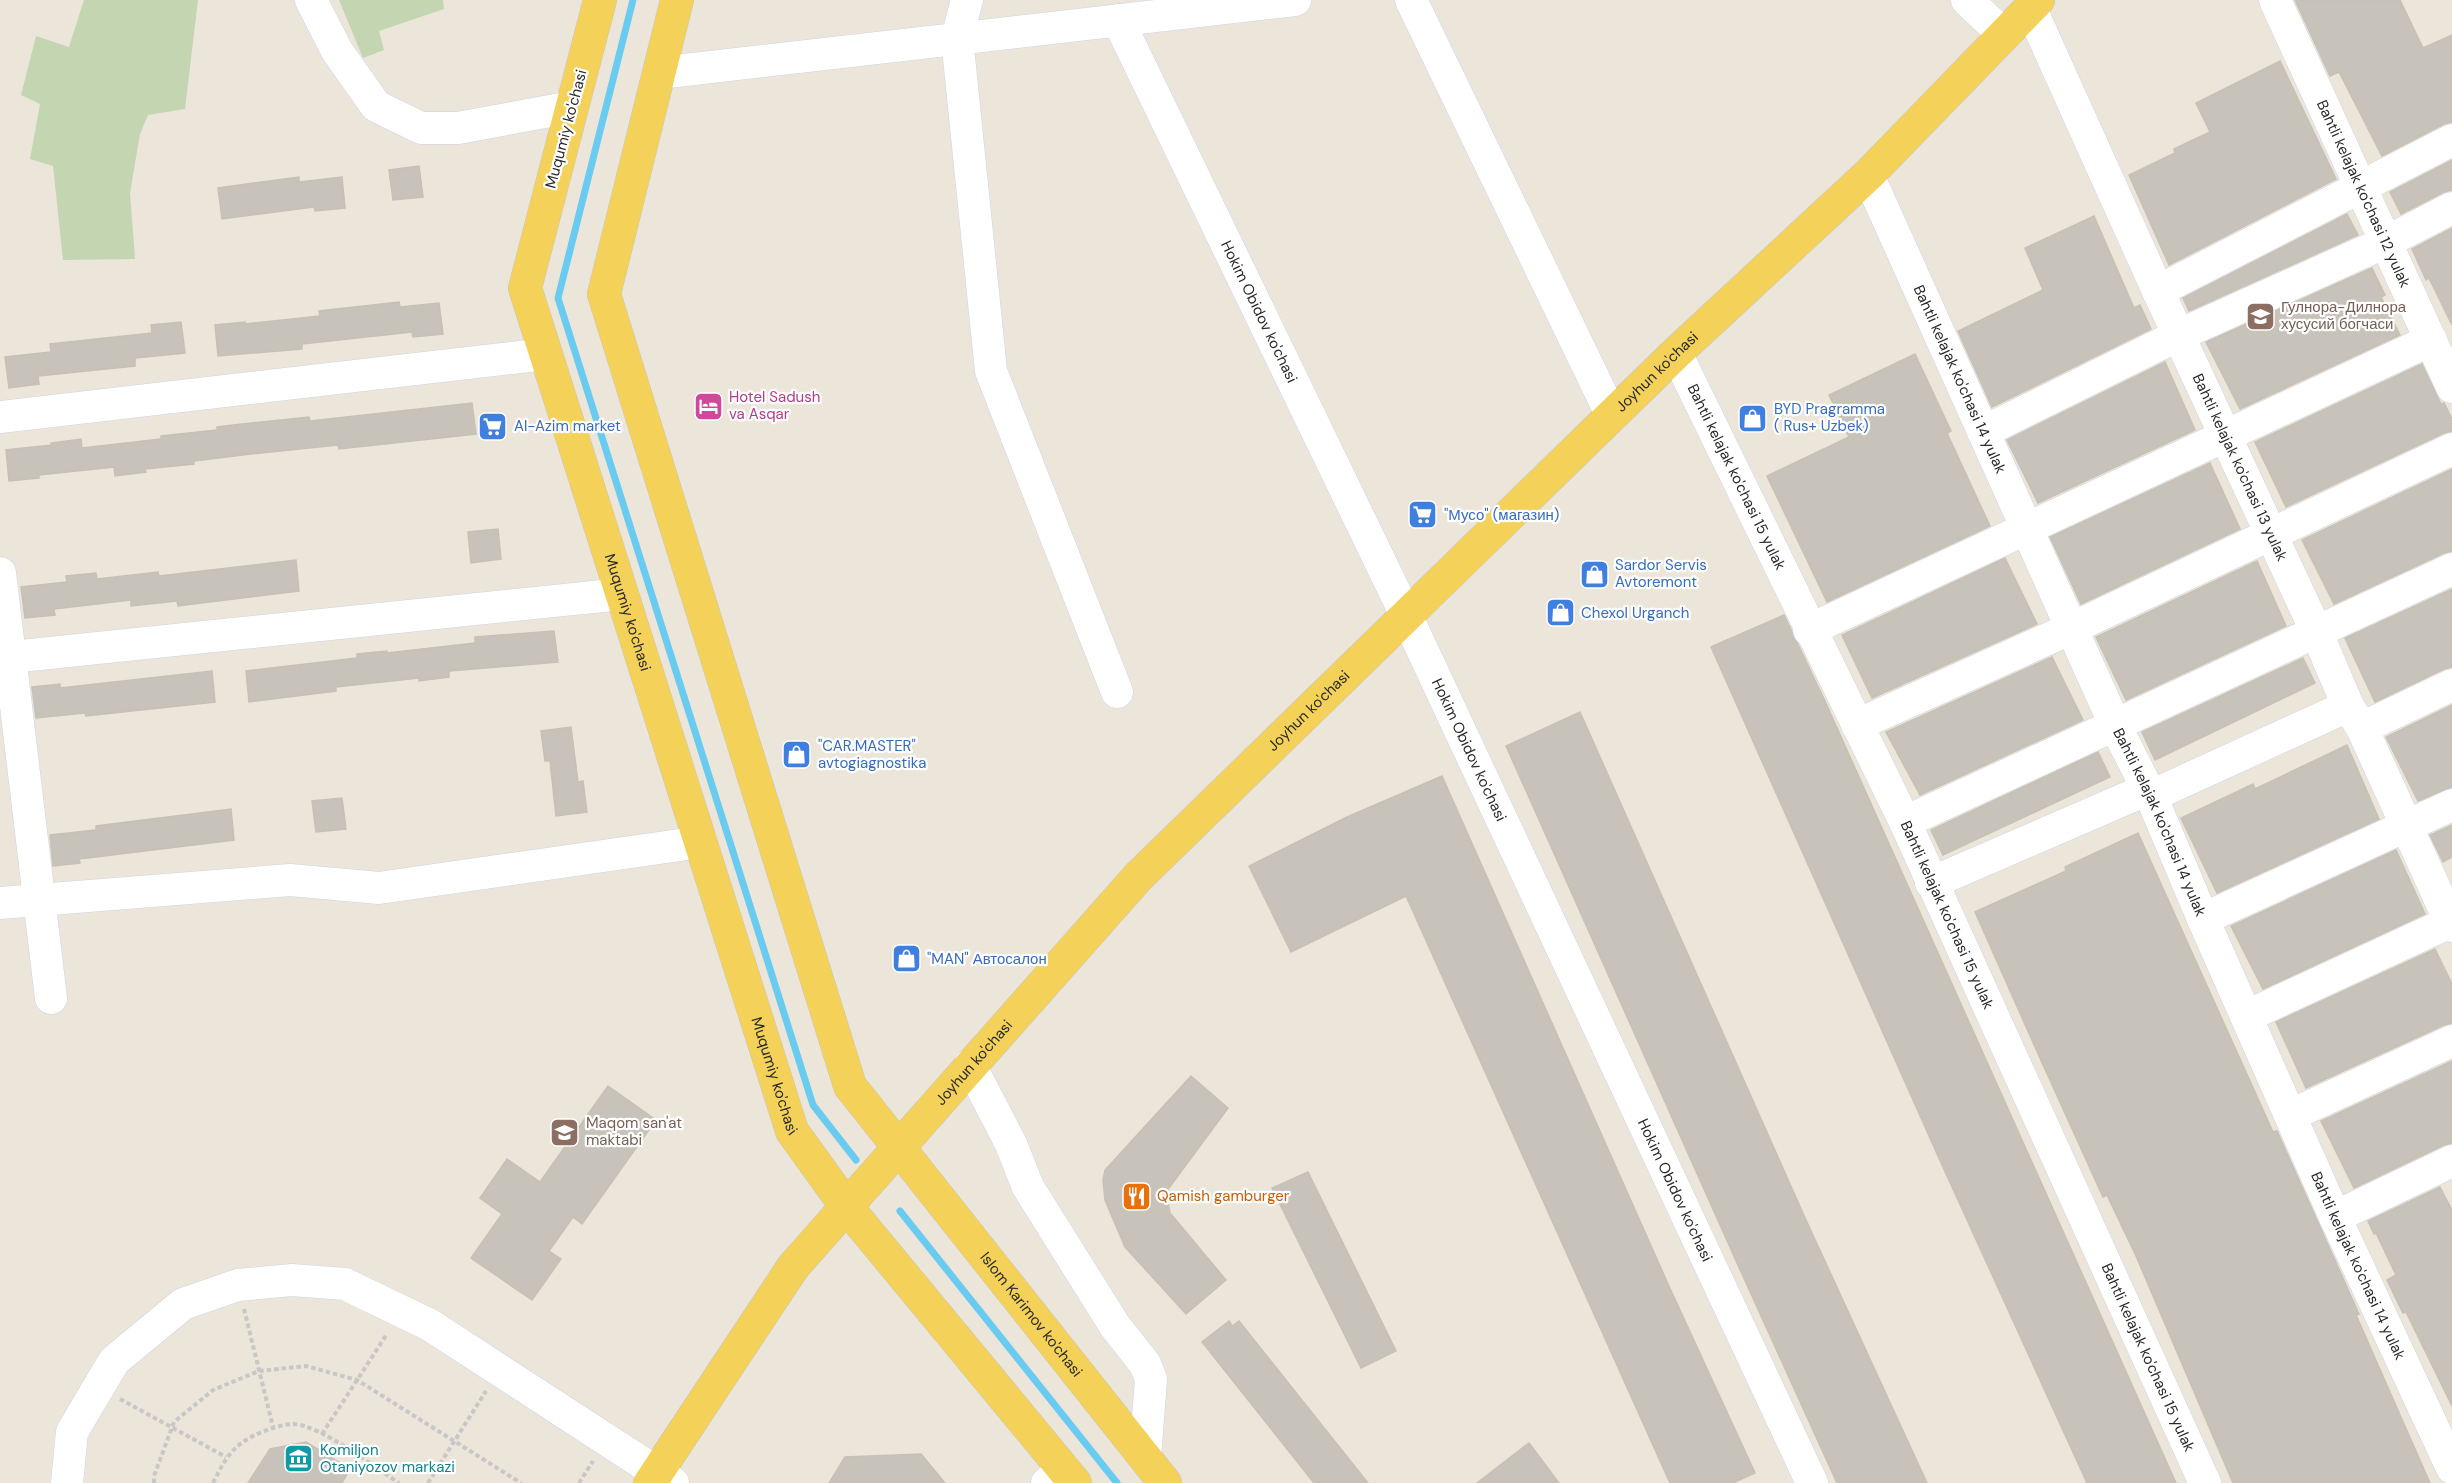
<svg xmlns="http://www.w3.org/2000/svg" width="2452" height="1483" font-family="'DM Sans',sans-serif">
<rect width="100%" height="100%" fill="#ece5da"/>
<g fill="#c3d6b1">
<polygon points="84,0 198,0 185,109 148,115 140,134 130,193 135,259 63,260 53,166 30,159 40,104 21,95 36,36 69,47"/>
<polygon points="339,0 443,0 444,9 379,31 384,50 363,58"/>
</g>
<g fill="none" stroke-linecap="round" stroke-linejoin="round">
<g stroke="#6acbf1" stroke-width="7">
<polyline points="633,0 558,298 813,1105 856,1160"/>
<polyline points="900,1211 1117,1483"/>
</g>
</g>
<g fill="#c7c2ba" stroke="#c7c1b4" stroke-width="1.5">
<polygon points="2295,0 2400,0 2423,48 2452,35 2452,122 2444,124 2382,156 2339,72 2330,76"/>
<polygon points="2280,61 2336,179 2169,265 2129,175 2175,153 2174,149 2210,132 2196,103"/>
<polygon points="2452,160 2452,190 2444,192 2401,214 2390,192"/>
<polygon points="419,166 423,197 393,200 389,170"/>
<polygon points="299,177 299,182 342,177 345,208 315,211 314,207 222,219 218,188"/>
<polygon points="2347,214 2358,235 2189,311 2183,298"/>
<polygon points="2094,216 2134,308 2140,305 2151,329 1992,407 1958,331 2043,290 2025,248"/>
<polygon points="2452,228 2452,325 2429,278 2426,280 2412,249"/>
<polygon points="2372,268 2385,295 2381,297 2400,335 2240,409 2206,342"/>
<polygon points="399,302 400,307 439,303 443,334 413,337 412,332 302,344 302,349 218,356 215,325 245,322 245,324 320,316 319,311"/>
<polygon points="181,322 185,353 135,358 135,366 38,376 39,384 9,388 5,357 51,352 50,344 152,333 151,325"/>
<polygon points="1915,354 1951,431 1947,433 1990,526 1827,602 1767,476 1849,437 1829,395"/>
<polygon points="2165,362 2195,430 2038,503 2007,440"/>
<polygon points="2422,364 2441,404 2444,403 2452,419 2452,431 2444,433 2286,507 2255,442"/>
<polygon points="472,403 476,434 339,449 338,445 251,454 194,461 194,464 145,469 146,472 115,476 114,467 39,475 39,478 9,481 6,450 52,445 51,443 81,439 82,448 161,439 161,436 217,430 217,427 242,424 309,417 310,421"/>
<polygon points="2210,463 2240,529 2081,604 2050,537"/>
<polygon points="2452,469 2452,551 2444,553 2334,604 2302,540"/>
<polygon points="498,529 501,559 471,563 468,532"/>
<polygon points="2005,558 2037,624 1872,698 1842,635"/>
<polygon points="296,560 299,591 178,606 177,601 131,606 131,600 54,609 55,615 25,618 21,587 67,582 66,576 96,573 97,579 158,572 159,576"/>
<polygon points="2257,561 2286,626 2126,700 2096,637"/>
<polygon points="2452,589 2452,667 2444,669 2375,702 2345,638"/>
<polygon points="1784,615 1824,699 2176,1483 2087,1483 1942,1165 1711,647"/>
<polygon points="554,631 558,662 449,671 449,677 419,681 419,678 336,687 336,691 249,702 246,671 357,658 357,654 387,651 387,653 475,643 475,637"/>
<polygon points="2052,657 2083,720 1920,795 1886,732"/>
<polygon points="2303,658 2315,683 2155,760 2142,732"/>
<polygon points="212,671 215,702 86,716 85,713 36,718 32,687 60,684 60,688"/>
<polygon points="2452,705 2452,787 2418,801 2386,737"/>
<polygon points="1580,712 1806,1220 1927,1483 1837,1483 1737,1263 1506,746"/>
<polygon points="571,727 578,782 583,781 587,812 556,816 550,761 545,761 541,731"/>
<polygon points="2347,745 2379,819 2217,893 2181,818 2253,784 2255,789"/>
<polygon points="2098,752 2110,777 1943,855 1931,830"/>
<polygon points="1442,776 1668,1284 1755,1473 1733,1483 1670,1483 1406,896 1291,952 1249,866 1347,817"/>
<polygon points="342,798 346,829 316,832 312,801"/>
<polygon points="231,809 234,840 79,859 80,863 53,866 50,835 96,830 96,826"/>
<polygon points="2452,825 2452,857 2443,862 2430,835"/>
<polygon points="2138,833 2273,1132 2277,1131 2359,1314 2356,1315 2430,1483 2233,1483 2136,1256 2107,1195 2103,1197 2039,1056 1975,912 2066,871 2065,867"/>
<polygon points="2396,850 2425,914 2263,989 2231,926"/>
<polygon points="2435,949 2452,984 2452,1023 2444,1025 2306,1088 2276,1022"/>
<polygon points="2452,1061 2452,1143 2444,1145 2354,1188 2321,1121"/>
<polygon points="1191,1076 1228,1108 1166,1192 1170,1213 1226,1280 1186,1314 1125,1247 1105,1200 1103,1180 1105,1170"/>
<polygon points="608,1086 656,1120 582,1224 573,1217 549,1251 561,1259 532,1300 471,1258 502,1214 480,1198 507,1159 540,1182"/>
<polygon points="1308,1172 1396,1351 1361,1368 1272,1188"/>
<polygon points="2440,1187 2452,1210 2452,1406 2406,1312 2403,1313 2387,1280 2396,1275 2376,1233 2374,1234 2368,1221"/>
<polygon points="1229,1321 1232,1326 1239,1321 1368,1483 1314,1483 1202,1342"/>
<polygon points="306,1442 350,1469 342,1483 248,1483 270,1449"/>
<polygon points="1529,1443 1559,1483 1477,1483"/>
<polygon points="921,1454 945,1483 829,1483 845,1457"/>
</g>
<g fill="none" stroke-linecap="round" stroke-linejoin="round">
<defs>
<g id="minor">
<polyline points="311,0 337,51 376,106 421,128 458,128 572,107"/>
<polyline points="967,0 957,38 991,371 1117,692"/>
<polyline points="1411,0 1612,416"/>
<polyline points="1967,0 2003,34"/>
<path id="s1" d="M2275 0 2452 387"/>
<path id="s2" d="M2030 7 2158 291 2317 633 2348 706 2362 728 2452 926"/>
<path id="s3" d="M1118 20 1406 615 1812 1483"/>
<polyline points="659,73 1295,0"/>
<path id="s4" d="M1868 175 2115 725 2151 796 2203 919 2335 1217 2452 1468"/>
<polyline points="2158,291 2452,140"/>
<path id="s5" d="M1676 353 1905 822 2205 1483"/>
<polyline points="0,417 546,354"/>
<polyline points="1983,432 2179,335 2386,242 2452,208"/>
<polyline points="0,573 51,998"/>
<polyline points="1809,630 2431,340"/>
<polyline points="0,658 622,594"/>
<polyline points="1857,725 2072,628 2452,449"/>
<polyline points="2362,728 2452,685"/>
<polyline points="2151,796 2348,706"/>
<polyline points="1905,822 2452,569"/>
<polyline points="1931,883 2148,789"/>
<polyline points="0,903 290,880 379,888 701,842"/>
<polyline points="2203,919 2452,805"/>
<polyline points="2247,1016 2452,921"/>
<polyline points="970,1065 1011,1144 1028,1187 1115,1326 1145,1364 1151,1379 1145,1458"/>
<polyline points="2291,1115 2452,1041"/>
<polyline points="2335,1217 2452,1161"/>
<polyline points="67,1483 72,1432 114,1361 183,1304 238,1285 292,1280 345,1284 430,1325 673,1483"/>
<polyline points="1047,1483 1064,1469"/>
</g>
<g id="major">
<path id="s6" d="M600 0 525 288 792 1131 846 1206 1075 1483"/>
<path id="s7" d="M677 0 604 294 850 1086 1165 1483"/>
<path id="s8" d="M650 1483 793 1267 1138 877 1676 353 1868 175 2038 0"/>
</g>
</defs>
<use href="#minor" stroke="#d0d3e3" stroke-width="33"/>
<use href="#major" stroke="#c7c7c7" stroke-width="34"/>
<g stroke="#c7c7c7" stroke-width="4" stroke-dasharray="4.5 3" stroke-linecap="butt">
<polyline points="244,1309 273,1427"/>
<polyline points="120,1399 226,1457"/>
<polyline points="322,1434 387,1334"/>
<polyline points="154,1483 154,1476 174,1422 213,1390 259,1371 306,1366 357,1380 521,1483"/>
<path d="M213 1483C226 1457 234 1443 262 1432 272 1428 284 1424 294 1424 322 1426 374 1467 399 1483"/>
<polyline points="428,1483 486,1391"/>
<polyline points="579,1483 593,1461"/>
</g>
<use href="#minor" stroke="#fff" stroke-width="32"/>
<use href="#major" stroke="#f4d158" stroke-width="33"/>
</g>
<defs>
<symbol id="school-square" viewBox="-11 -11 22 22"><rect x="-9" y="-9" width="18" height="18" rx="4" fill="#8d6e63" stroke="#fff"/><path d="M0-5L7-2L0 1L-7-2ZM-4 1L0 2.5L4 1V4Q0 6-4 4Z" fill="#fff"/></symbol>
<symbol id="hotel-square" viewBox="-11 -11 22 22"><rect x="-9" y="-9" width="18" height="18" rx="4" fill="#d1479c" stroke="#fff"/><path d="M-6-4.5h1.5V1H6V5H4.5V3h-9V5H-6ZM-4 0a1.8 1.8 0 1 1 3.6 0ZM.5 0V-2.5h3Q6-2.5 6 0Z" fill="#fff"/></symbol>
<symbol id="shop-square" viewBox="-11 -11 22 22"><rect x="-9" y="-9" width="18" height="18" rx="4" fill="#3f7fe0" stroke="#fff"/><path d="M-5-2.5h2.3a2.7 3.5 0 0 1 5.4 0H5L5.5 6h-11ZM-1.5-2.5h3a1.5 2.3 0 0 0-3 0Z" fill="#fff"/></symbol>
<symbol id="supermarket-square" viewBox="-11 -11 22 22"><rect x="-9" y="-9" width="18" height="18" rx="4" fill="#3f7fe0" stroke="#fff"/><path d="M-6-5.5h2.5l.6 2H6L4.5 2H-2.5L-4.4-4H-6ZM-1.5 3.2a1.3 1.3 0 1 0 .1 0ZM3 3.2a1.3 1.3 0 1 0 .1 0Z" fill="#fff"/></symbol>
<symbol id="university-square" viewBox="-11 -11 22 22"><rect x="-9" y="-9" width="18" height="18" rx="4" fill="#8d6e63" stroke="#fff"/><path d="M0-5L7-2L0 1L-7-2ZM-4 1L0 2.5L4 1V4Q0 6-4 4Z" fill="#fff"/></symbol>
<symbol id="restaurant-square" viewBox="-11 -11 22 22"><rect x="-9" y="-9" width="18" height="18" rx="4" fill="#e8710a" stroke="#fff"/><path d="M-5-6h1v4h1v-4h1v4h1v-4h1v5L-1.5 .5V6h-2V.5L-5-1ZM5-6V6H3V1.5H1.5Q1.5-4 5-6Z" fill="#fff"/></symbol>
<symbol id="museum-square" viewBox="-11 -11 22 22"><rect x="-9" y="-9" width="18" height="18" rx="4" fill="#0f9aa8" stroke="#fff"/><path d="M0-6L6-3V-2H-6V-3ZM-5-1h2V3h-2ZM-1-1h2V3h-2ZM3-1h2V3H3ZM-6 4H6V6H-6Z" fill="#fff"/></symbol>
</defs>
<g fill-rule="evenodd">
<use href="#school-square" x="2244" y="300" width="33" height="33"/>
<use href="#hotel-square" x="692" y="390" width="33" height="33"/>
<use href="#shop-square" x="1736" y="402" width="33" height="33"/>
<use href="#supermarket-square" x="476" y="410" width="33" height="33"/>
<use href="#supermarket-square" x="1406" y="498" width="33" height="33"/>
<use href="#shop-square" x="1578" y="558" width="33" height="33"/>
<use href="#shop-square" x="1544" y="596" width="33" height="33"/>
<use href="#shop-square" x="780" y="738" width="33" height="33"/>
<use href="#shop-square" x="890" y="942" width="33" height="33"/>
<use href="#university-square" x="548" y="1116" width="33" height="33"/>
<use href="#restaurant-square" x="1120" y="1180" width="33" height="33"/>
<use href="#museum-square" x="282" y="1442" width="33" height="33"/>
</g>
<g text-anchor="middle" stroke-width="4.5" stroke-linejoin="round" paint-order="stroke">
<g font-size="15" fill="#292929" stroke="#fff">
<text transform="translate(566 129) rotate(-75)" y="5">Muqumiy ko'chasi</text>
<text dy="5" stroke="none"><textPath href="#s1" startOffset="213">Bahtli kelajak ko'chasi 12 yulak</textPath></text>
<text dy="5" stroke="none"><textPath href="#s3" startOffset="324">Hokim Obidov ko'chasi</textPath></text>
<text dy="5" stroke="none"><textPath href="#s8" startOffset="1504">Joyhun ko'chasi</textPath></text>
<text dy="5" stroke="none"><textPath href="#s4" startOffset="224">Bahtli kelajak ko'chasi 14 yulak</textPath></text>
<text dy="5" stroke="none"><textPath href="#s2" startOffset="506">Bahtli kelajak ko'chasi 13 yulak</textPath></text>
<text dy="5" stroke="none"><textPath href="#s5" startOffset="138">Bahtli kelajak ko'chasi 15 yulak</textPath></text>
<text dy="5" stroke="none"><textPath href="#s6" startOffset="638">Muqumiy ko'chasi</textPath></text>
<text dy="5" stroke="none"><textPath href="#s8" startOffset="1018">Joyhun ko'chasi</textPath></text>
<text dy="5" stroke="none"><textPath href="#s3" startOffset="810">Hokim Obidov ko'chasi</textPath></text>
<text dy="5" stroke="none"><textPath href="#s4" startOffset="710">Bahtli kelajak ko'chasi 14 yulak</textPath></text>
<text dy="5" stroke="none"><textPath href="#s5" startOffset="624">Bahtli kelajak ko'chasi 15 yulak</textPath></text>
<text dy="5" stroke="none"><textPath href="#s8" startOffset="532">Joyhun ko'chasi</textPath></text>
<text dy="5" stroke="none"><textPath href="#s6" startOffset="1124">Muqumiy ko'chasi</textPath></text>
<text dy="5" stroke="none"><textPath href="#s3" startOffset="1296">Hokim Obidov ko'chasi</textPath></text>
<text dy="5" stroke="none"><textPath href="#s4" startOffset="1196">Bahtli kelajak ko'chasi 14 yulak</textPath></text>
<text dy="5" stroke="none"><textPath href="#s7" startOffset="1424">Islom Karimov ko'chasi</textPath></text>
<text dy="5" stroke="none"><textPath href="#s5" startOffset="1110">Bahtli kelajak ko'chasi 15 yulak</textPath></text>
</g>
<g font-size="15" fill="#785e54" stroke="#fff" text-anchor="start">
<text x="2281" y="312">Гулнора-Дилнора<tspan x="2281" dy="17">хусусий богчаси</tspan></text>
<text x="586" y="1128">Maqom san'at<tspan x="586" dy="17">maktabi</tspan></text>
</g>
<g font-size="15" fill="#b23c85" stroke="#fff" text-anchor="start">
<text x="729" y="402">Hotel Sadush<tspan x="729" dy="17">va Asqar</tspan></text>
</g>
<g font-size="15" fill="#366cbe" stroke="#fff" text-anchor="start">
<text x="1774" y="414">BYD Pragramma<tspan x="1774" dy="17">( Rus+ Uzbek)</tspan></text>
<text x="514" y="431">Al-Azim market</text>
<text x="1444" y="520">"Мусо" (магазин)</text>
<text x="1615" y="570">Sardor Servis<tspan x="1615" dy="17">Avtoremont</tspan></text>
<text x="1581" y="618">Chexol Urganch</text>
<text x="818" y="751">"CAR.MASTER"<tspan x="818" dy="17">avtogiagnostika</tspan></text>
<text x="927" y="964">"MAN" Автосалон</text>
</g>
<g font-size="15" fill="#c56008" stroke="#fff" text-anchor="start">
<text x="1157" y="1201">Qamish gamburger</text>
</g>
<g font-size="15" fill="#0d838f" stroke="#fff" text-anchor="start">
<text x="320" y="1455">Komiljon<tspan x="320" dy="17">Otaniyozov markazi</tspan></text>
</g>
</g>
</svg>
